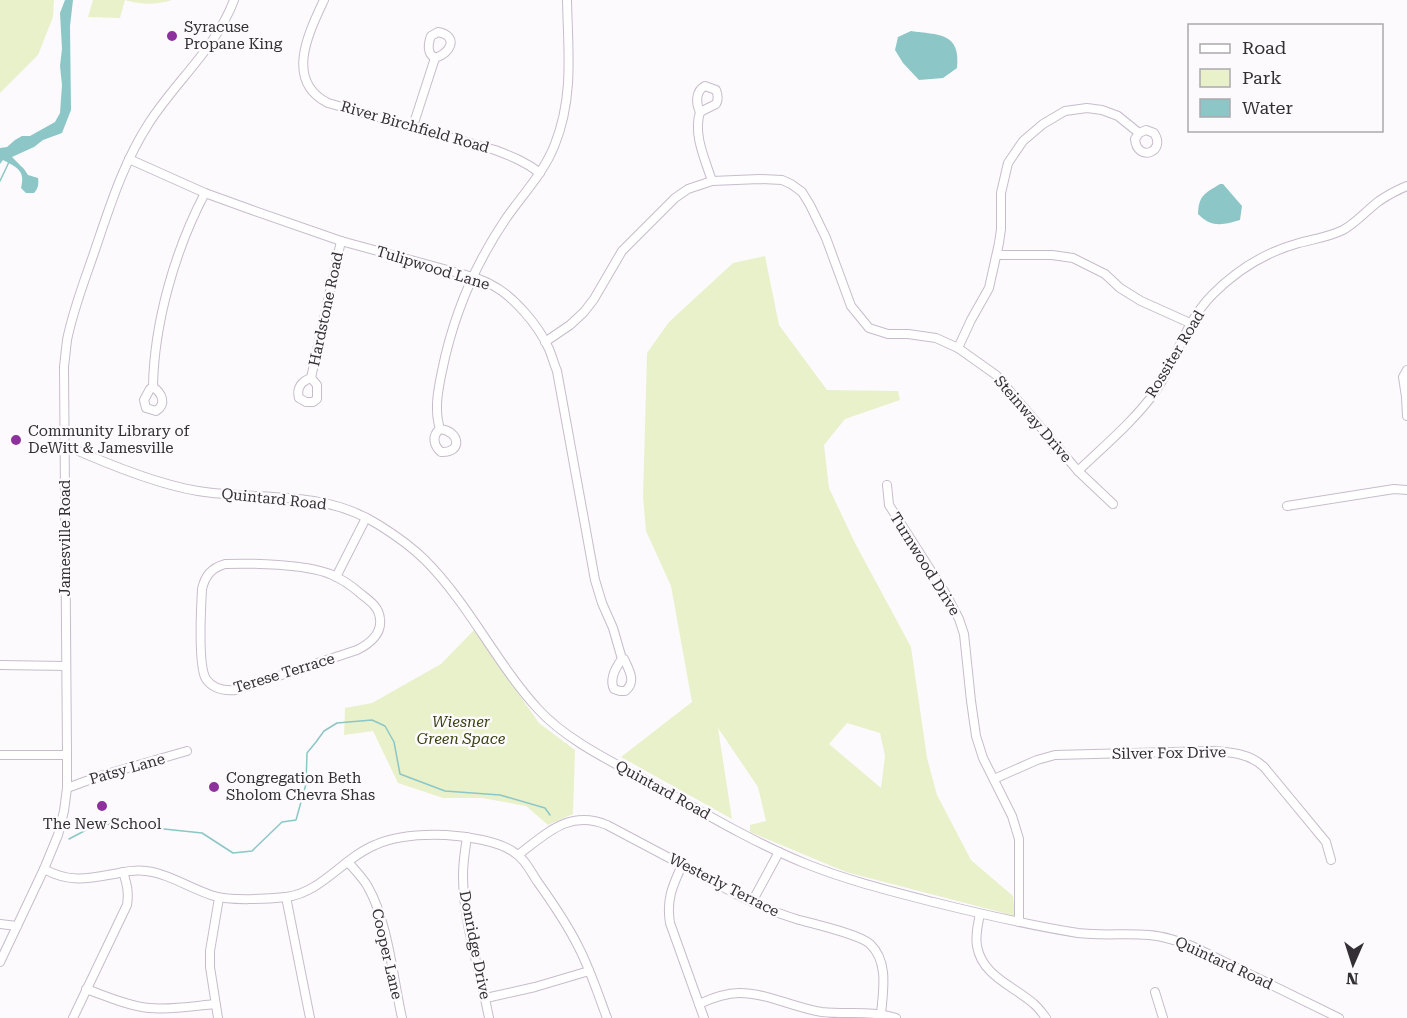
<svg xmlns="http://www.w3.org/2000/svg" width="1407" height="1018" font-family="'Roboto Serif',serif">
<rect width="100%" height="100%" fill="#fcfafd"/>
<g fill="#e9f1cb" fill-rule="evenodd">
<polygon points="0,0 54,0 53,17 38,55 0,93"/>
<path d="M93 0H172C156 5 141 5 125 0L120 18 88 17Z"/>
<path d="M765 256 779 325 827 390 898 391 900 400 845 419 824 445 829 488 855 543 911 647 927 758 937 795 971 860 1013 896 1015 916 846 872 750 832V825L766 821 758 787 718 728 732 819 621 757 692 702 671 586 646 531 643 497 647 353 669 322 733 263ZM847 723 880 733 885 756 881 788 829 744Z"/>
<polygon points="474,630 539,723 575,750 573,814 548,825 526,806 482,798 443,798 398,783 373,731 344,735 345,708 372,703 441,664"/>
</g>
<g fill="#8cc6c6">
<path d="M65 0H73L70 26 71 110 62 133 43 140 34 147 12 157 24 169 28 175 38 178C39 184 38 189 34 193H26L21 188C26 170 16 167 3 160L0 164V148L7 147 15 140 22 136H30L55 122 60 113 62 85 60 66 62 49 60 13Z"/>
<path d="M911 31C938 35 961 32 957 68L943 78 919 80 903 63 895 50 898 37Z"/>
<path d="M1220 184H1223L1242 206 1240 220C1224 225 1211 228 1198 214 1199 195 1204 194 1220 184Z"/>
</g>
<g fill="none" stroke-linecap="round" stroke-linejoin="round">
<g stroke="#8cc6c6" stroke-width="1.5">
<polyline points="0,181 9,162"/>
<polyline points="69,839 88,829 122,821 145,827 202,833 233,853 252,851 282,822 296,820 306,784 307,753 316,742 324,731 337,723 372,720 385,726 394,742 400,774 445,791 500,795 545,808 550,815"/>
</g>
<defs>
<g id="minor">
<path d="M324 0C309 32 284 81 328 103L495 150C511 156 526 162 540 173"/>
<path d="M438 32C459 36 451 53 435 58 427 54 428 44 431 36Z"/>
<path d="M705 86 716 90C718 95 719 99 716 104L700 112C696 104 695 91 705 86Z"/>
<path d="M700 112C693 135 705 159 712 181"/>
<polyline points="413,126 435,58"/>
<path d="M129 159 205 193 252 210 341 241 473 277C479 279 485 281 490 284 513 295 539 326 549 349 552 356 554 364 557 371L595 580 602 603 613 628 622 659"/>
<polyline points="997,255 1052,255 1073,258 1105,274 1120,288 1141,301 1190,323"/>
<polyline points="545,342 570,325 584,312 594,299 622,251 675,198 688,189 712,181 760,179 782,180 791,184 802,192 810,205 826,238 851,306 869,328 888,334 908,334 936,338 958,348 996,375 1078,471 1113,504"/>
<path d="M958 348 971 320 989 288 999 243 1001 229V193L1008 163 1023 141 1043 124 1065 111 1087 108 1102 110 1118 116 1139 133 1146 130 1154 133C1167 152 1137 163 1135 139L1139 133"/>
<polyline points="1407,370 1403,377 1406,397 1407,416"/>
<polyline points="311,378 341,241"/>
<path d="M311 378 317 385V399L313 402H306L299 398C296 388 302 381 311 378Z"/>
<path d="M153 387C154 323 175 250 205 193"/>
<path d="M153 387C162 393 167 404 156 411L146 408 144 400 150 389Z"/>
<path d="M440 429C434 410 438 390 442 371 453 317 474 266 505 220 522 195 544 173 555 144 574 96 568 50 567 0"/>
<path d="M440 429C460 431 463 453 441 452 434 446 431 436 440 429Z"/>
<path d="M65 445C105 463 155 484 198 491 261 501 323 489 379 525 395 535 412 547 425 560 469 604 496 663 538 709 568 742 617 764 656 786 704 813 753 842 804 863 846 880 890 891 933 902 981 914 1029 925 1078 933 1102 936 1125 933 1149 935 1164 936 1178 941 1192 946L1339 1018"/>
<path d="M1078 471C1104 446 1134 421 1155 392 1177 360 1184 323 1213 294 1237 270 1266 252 1299 243 1314 239 1329 237 1343 230 1356 223 1367 210 1379 201 1388 195 1397 190 1407 186"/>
<polyline points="887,485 889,505 947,596 959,619 964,634 971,701 976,736 983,758 1012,816 1019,839 1019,922"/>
<polyline points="1287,506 1394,489 1407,490"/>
<path d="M225 564C253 563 304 564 330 574 342 579 352 586 361 594 370 601 379 607 380 619 382 635 369 644 357 650L236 690C225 691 213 689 206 679 198 666 201 607 202 589 205 576 211 568 225 564Z"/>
<polyline points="336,577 366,518"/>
<path d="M622 659H624C629 670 637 682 625 691H620L614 689C609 679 616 667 622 659Z"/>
<polyline points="0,665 66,666"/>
<polyline points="0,755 67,755"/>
<path d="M994 779 1037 760 1055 755 1211 751C1230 752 1249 753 1264 767L1326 842 1331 860"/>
<polyline points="67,788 100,776 187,751"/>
<path d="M467 837C465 850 463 862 463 875 463 923 480 971 489 1018"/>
<path d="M518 855C546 834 569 809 607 825 635 840 664 855 692 870 726 889 759 908 796 919 813 924 859 934 870 944 889 962 883 991 881 1014"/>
<path d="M348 862C355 870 363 878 368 887 388 922 393 978 402 1018"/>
<path d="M682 865C673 885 666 899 670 923L704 1018"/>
<path d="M44 869C71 884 91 878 119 873 128 871 137 870 146 871 170 874 191 889 214 896 230 901 268 899 286 897 321 893 343 858 375 845 397 835 422 834 446 835 465 836 500 841 515 853 525 859 531 872 537 881 552 902 567 924 578 946 590 969 598 994 607 1018"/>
<polyline points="286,897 310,1018"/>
<polyline points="752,902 779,852"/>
<path d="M980 914C978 924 975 935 977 946 982 976 1014 986 1034 1004 1039 1008 1042 1013 1046 1018"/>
<polyline points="0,924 17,926"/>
<path d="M0 962 44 869 58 835 64 811 67 788V755L64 367C65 358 66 349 67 340 73 310 84 282 94 253 109 209 123 163 149 123 176 81 216 48 234 0"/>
<path d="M86 989C106 996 128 1006 149 1008 171 1010 194 1006 215 1004"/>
<polyline points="1155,992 1163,1018"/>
<polyline points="486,998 535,987 589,971"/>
<path d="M699 1004C712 998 725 993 739 993 768 993 794 1008 822 1012 847 1015 872 1010 896 1018"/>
<path d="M73 1018 127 905C129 893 127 884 123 872"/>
<polyline points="218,1018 210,967 210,951 219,898"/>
</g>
</defs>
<use href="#minor" stroke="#c8bccc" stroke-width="10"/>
<use href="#minor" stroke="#fff" stroke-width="8"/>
</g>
<g fill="#8d329d" stroke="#fcfafd" stroke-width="2">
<circle cx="172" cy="36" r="6"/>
<circle cx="16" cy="440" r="6"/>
<circle cx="214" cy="787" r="6"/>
<circle cx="102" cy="806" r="6"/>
</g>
<g text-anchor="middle" stroke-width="5" stroke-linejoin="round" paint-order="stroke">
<g font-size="15" fill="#342f35" stroke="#fcfafd" text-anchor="start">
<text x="184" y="32">Syracuse<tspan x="184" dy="17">Propane King</tspan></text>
<text x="28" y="436">Community Library of<tspan x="28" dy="17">DeWitt &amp; Jamesville</tspan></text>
<text x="226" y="783">Congregation Beth<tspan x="226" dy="17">Sholom Chevra Shas</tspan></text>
<text x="102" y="829" text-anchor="middle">The New School</text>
</g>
<g font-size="15" fill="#342f35" stroke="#fcfafd">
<text transform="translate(415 127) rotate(16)" y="5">River Birchfield Road</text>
<text transform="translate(433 268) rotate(17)" y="5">Tulipwood Lane</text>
<text transform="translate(326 309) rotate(-78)" y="5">Hardstone Road</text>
<text transform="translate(1175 354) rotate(-59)" y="5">Rossiter Road</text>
<text transform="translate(1033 419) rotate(49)" y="5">Steinway Drive</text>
<text transform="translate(274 499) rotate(6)" y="5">Quintard Road</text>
<text transform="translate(65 538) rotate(-90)" y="5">Jamesville Road</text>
<text transform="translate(925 564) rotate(58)" y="5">Turnwood Drive</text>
<text transform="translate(284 673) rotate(-17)" y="5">Terese Terrace</text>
<text transform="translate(1169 753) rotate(-1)" y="5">Silver Fox Drive</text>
<text transform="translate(127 769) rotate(-16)" y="5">Patsy Lane</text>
<text transform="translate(663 790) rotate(29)" y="5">Quintard Road</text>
<text transform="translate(724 885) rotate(27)" y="5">Westerly Terrace</text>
<text transform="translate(475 945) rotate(79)" y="5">Donridge Drive</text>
<text transform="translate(387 954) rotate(77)" y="5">Cooper Lane</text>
<text transform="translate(1224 963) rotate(25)" y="5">Quintard Road</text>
</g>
<g font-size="15" font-style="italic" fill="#39400d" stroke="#fcfafd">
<text x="461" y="727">Wiesner<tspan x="461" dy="17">Green Space</tspan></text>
</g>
</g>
<rect x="1188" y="24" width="195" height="108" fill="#fcfafd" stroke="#aca9ad" stroke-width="1.5"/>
<rect x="1200" y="44" width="30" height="9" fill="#ffffff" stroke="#aca9ad" stroke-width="1.5"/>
<text x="1242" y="54" font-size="18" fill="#342f35">Road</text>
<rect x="1200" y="69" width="30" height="18" fill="#e9f1cb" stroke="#aca9ad" stroke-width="1.5"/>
<text x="1242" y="84" font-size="18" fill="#342f35">Park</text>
<rect x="1200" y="99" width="30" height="18" fill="#8cc6c6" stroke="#aca9ad" stroke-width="1.5"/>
<text x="1242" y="114" font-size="18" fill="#342f35">Water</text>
<g transform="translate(1353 964) rotate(183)" stroke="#fcfafd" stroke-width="4.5" paint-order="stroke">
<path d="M0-4.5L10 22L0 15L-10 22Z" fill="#342f35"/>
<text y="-9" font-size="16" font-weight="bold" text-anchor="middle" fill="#342f35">N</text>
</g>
</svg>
